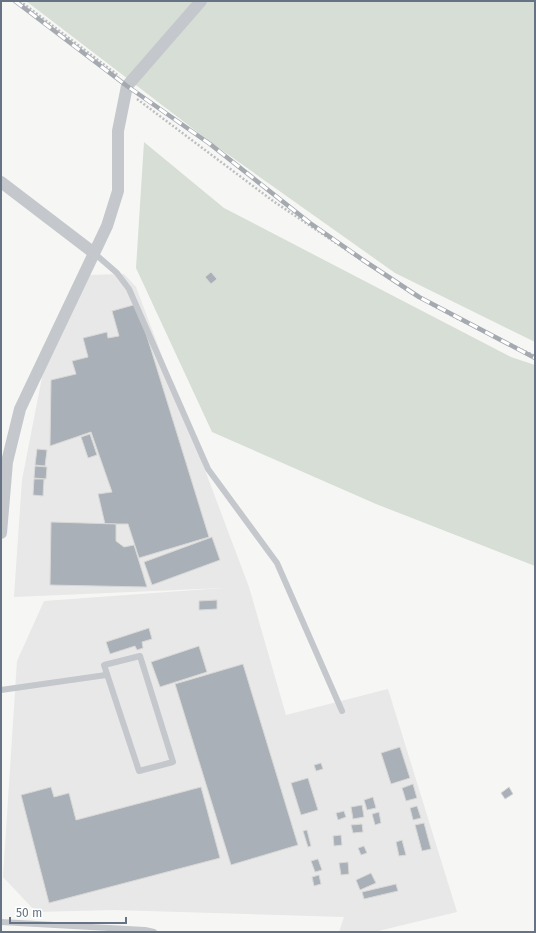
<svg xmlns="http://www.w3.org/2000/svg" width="536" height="933" font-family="'Fira Sans',sans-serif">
<rect width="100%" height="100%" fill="#f6f7f4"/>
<polygon fill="#e7e8e7" points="124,274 136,287 249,587 286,715 388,689 457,912 374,932 339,932 344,917 113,910 36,912 3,877 17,661 44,601 223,588 14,597 22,480 43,372 89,275"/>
<g fill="#d7ded5">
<polygon points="26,1 535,1 535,342 395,273 209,141"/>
<polygon points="144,142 224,208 511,357 535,365 535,566 376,504 212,432 136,268"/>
</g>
<g fill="#aab0b8" stroke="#d8d8d6">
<polygon points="211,272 217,279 211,284 205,277"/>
<polygon points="137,304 209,537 139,558 128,524 105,524 98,494 112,492 91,432 50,446 51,380 76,374 72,361 88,357 83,338 107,332 108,338 119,336 112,311"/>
<polygon points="90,434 97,455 88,458 81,437"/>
<polygon points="37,449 47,450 45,466 35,465"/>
<polygon points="35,466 47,467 46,479 34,478"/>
<polygon points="34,479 44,479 43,496 33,495"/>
<polygon points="51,522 116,524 116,541 124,547 134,545 147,587 50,585"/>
<polygon points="212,537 220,560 152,585 144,562"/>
<polygon points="217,600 217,609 199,610 199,601"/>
<polygon points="149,628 152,639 142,642 143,648 137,650 135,646 110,654 106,642"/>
<polygon points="199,646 207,672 160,687 151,662"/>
<polygon points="243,664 298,845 231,865 175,684"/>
<polygon points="400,747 410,778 391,784 381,753"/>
<polygon points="321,763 323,769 316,771 314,765"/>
<polygon points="308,778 318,810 301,815 291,783"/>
<polygon points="413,784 417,798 406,801 402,788"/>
<polygon points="51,787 54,797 69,793 76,820 201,787 220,858 49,903 21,795"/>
<polygon points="509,787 513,794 505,799 501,793"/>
<polygon points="373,797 376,808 367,810 364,800"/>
<polygon points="362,805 364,817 353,819 351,807"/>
<polygon points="417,806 421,818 413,820 410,808"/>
<polygon points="344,811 346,817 338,820 336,813"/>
<polygon points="379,812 381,823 375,825 372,814"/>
<polygon points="424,823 431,849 422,851 415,825"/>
<polygon points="362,824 363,832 353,833 351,825"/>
<polygon points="307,830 311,846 308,847 303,831"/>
<polygon points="341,835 342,845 334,846 333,836"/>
<polygon points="402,840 406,855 399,856 396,842"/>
<polygon points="364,846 367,853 361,855 358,848"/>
<polygon points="318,859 322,870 315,872 311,861"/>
<polygon points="348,862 349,874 341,875 339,863"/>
<polygon points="371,873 376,883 360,890 356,880"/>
<polygon points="319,875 321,884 314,886 312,877"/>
<polygon points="396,884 398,891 364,899 362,892"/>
</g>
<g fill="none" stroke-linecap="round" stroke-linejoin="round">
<g stroke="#bcbec1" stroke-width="2.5" stroke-dasharray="2 2" stroke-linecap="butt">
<polyline points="20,1 119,76"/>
<polyline points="137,99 273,201 411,293 458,319 535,356"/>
</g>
<g stroke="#c4c7cb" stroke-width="6">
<polyline points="94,253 117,273 129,289 208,469 277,563 342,711"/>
<polygon points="140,656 173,762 139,771 104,665"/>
<polyline points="1,690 106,675"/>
<polyline points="1,922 145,930 154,932"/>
</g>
<g stroke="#c4c7cb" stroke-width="12">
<polyline points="1,182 94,253"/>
<polyline points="1,533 7,462 20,409 107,226 118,191 118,131 127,86 201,1"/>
</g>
<defs>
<polyline id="rail" points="15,1 127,86 210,144 310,223 363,260 419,297 535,358"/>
</defs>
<use href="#rail" stroke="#a5a9b0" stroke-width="4.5"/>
<use href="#rail" stroke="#fff" stroke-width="3" stroke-dasharray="9" stroke-linecap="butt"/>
</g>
<rect width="536" height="933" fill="none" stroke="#667385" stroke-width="4"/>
<path d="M10 917v6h116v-6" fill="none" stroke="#667385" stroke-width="2"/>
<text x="16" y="917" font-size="12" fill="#667385" stroke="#ffffff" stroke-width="3" paint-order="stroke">50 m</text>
</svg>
